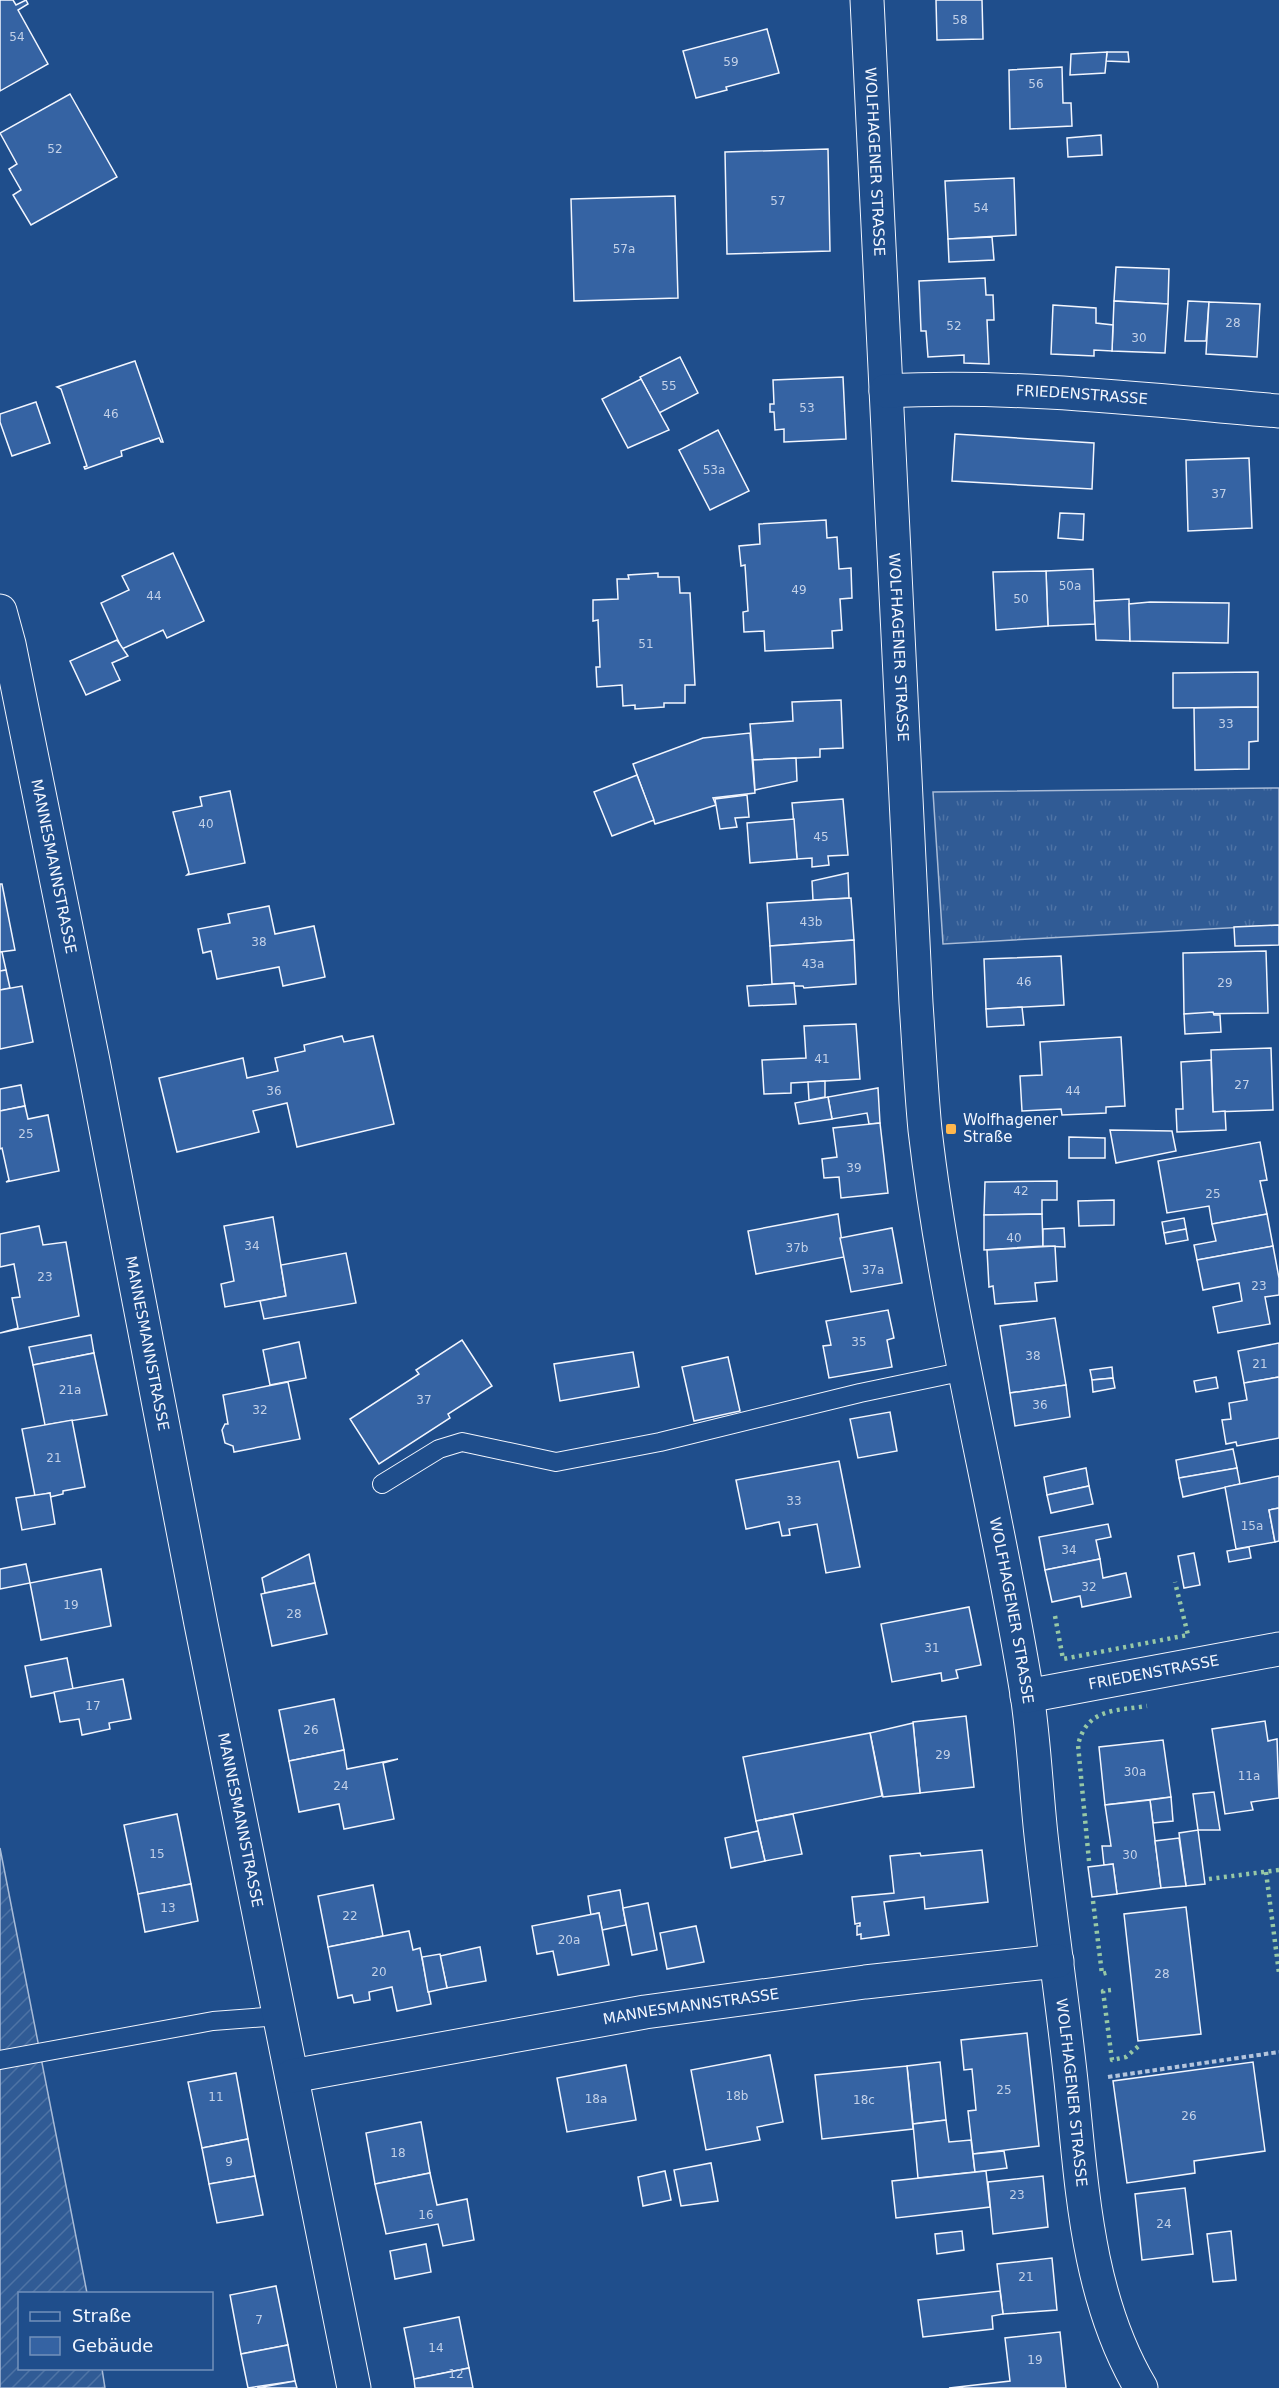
<svg xmlns="http://www.w3.org/2000/svg" width="1279" height="2388" font-family="'DejaVu Sans',sans-serif">
<defs>
<pattern id="grass-tufts" width="24" height="20" patternUnits="userSpaceOnUse" patternTransform="scale(1.5)"><rect width="24" height="20" fill="#305b95"/><path d="M3 7l-1-3M5 7V3M7 7l1-3M15 17l-1-3M17 17v-4M19 17l1-3" fill="none" stroke="#4e73a5"/></pattern>
<pattern id="garden-furrows" width="10" height="10" patternUnits="userSpaceOnUse" patternTransform="scale(1.5)"><rect width="10" height="10" fill="#305b95"/><path d="M-1 1l2-2M0 10L10 0M9 11l2-2" fill="none" stroke="#4e73a5"/></pattern>
</defs>
<rect width="100%" height="100%" fill="#1f4e8c"/>
<polygon fill="url(#grass-tufts)" stroke="#a8bbd7" stroke-width="1.5" points="1279,788 1279,925 943,944 933,792"/>
<polygon fill="url(#garden-furrows)" stroke="#a8bbd7" stroke-width="1.5" points="0,1848 87,2293 20,2294 20,2368 102,2369 105,2388 0,2388"/>
<g fill="#3563a3" stroke="#f2f6ff" stroke-width="1.5">
<polygon points="0,0 13,0 16,5 26,0 28,4 18,10 48,64 0,91"/>
<polygon points="936,0 982,0 983,39 937,40"/>
<polygon points="767,29 779,73 726,87 727,90 696,98 683,51"/>
<polygon points="1107,52 1128,52 1129,62 1106,61"/>
<polygon points="1107,52 1105,73 1070,75 1071,54"/>
<polygon points="1062,67 1063,103 1071,103 1072,126 1010,129 1009,70"/>
<polygon points="70,94 117,177 31,225 13,195 21,190 9,169 17,164 0,133"/>
<polygon points="1101,135 1102,155 1068,157 1067,138"/>
<polygon points="828,149 830,251 727,254 725,152"/>
<polygon points="1014,178 1016,235 948,239 945,181"/>
<polygon points="675,196 678,298 574,301 571,199"/>
<polygon points="992,237 994,260 949,262 948,239"/>
<polygon points="1116,267 1169,269 1168,304 1114,301"/>
<polygon points="985,278 986,295 993,295 994,320 987,320 989,364 964,363 964,355 928,357 926,331 921,331 919,281"/>
<polygon points="1114,301 1168,304 1165,353 1112,351"/>
<polygon points="1188,301 1209,302 1206,341 1185,341"/>
<polygon points="1209,302 1260,304 1257,357 1206,354"/>
<polygon points="1053,305 1096,308 1096,323 1113,325 1112,351 1094,350 1094,356 1051,354"/>
<polygon points="680,357 698,393 659,413 640,377"/>
<polygon points="135,361 163,442 161,442 159,438 121,451 122,456 85,469 84,467 87,466 61,389 57,387"/>
<polygon points="843,377 846,439 784,442 784,429 775,430 774,412 770,412 770,404 774,404 773,380"/>
<polygon points="641,379 669,430 628,448 602,399"/>
<polygon points="36,402 50,443 12,456 0,422 0,414"/>
<polygon points="718,430 749,491 710,510 679,450"/>
<polygon points="955,434 1094,443 1092,489 952,481"/>
<polygon points="1249,458 1252,528 1188,531 1186,460"/>
<polygon points="1060,513 1084,514 1083,540 1058,538"/>
<polygon points="826,520 827,538 837,537 839,569 851,568 852,598 840,599 842,630 832,631 833,648 765,651 764,631 744,632 743,612 748,611 745,565 741,566 739,546 760,544 759,524"/>
<polygon points="173,553 204,621 167,638 163,630 122,649 101,603 129,590 122,576"/>
<polygon points="1093,569 1095,624 1048,626 1046,571"/>
<polygon points="1046,571 1048,626 996,630 993,572"/>
<polygon points="658,573 658,577 679,577 680,593 690,593 695,685 685,685 685,703 664,703 664,707 635,709 635,705 623,706 622,685 597,687 596,667 600,667 598,620 593,621 593,600 618,599 617,579 629,579 628,575"/>
<polygon points="1129,599 1130,641 1096,640 1094,601"/>
<polygon points="1150,602 1229,603 1228,643 1130,641 1129,604"/>
<polygon points="117,640 128,656 112,663 120,680 86,695 70,661"/>
<polygon points="1258,672 1258,707 1173,708 1173,673"/>
<polygon points="841,700 843,748 820,749 820,757 753,760 750,724 793,721 792,702"/>
<polygon points="1258,707 1258,741 1249,742 1249,769 1195,770 1194,708"/>
<polygon points="750,733 755,793 713,798 716,805 655,824 633,764 703,738"/>
<polygon points="796,758 797,781 755,790 753,760"/>
<polygon points="637,775 654,820 612,836 594,792"/>
<polygon points="230,791 245,863 187,875 189,873 173,812 202,806 200,797"/>
<polygon points="747,795 749,817 735,818 737,827 720,829 715,799"/>
<polygon points="843,799 848,855 828,856 829,865 812,867 812,858 797,859 792,803"/>
<polygon points="794,819 797,859 750,863 747,823"/>
<polygon points="848,873 849,898 813,900 812,881"/>
<polygon points="0,884 2,884 15,950 0,952"/>
<polygon points="851,898 854,940 770,946 767,903"/>
<polygon points="269,906 275,934 314,926 325,977 283,986 279,967 217,979 211,951 203,953 198,929 230,923 228,914"/>
<polygon points="1279,925 1279,945 1235,946 1234,927"/>
<polygon points="854,940 856,984 804,988 803,986 794,986 794,983 772,984 770,946"/>
<polygon points="1266,951 1268,1013 1184,1014 1183,953"/>
<polygon points="0,952 2,952 6,970 0,971"/>
<polygon points="1061,956 1064,1005 986,1009 984,959"/>
<polygon points="6,970 10,988 0,990 0,971"/>
<polygon points="794,983 796,1004 749,1006 747,986"/>
<polygon points="22,986 33,1042 0,1049 0,990"/>
<polygon points="1022,1007 1024,1025 987,1027 986,1009"/>
<polygon points="1213,1012 1214,1015 1220,1015 1221,1032 1185,1034 1184,1014"/>
<polygon points="856,1024 860,1079 791,1083 791,1093 764,1094 762,1060 806,1058 804,1026"/>
<polygon points="342,1036 344,1042 373,1036 394,1124 297,1147 287,1103 253,1111 259,1132 177,1152 159,1078 243,1058 247,1078 278,1071 275,1058 305,1051 304,1045"/>
<polygon points="1121,1037 1125,1106 1106,1107 1106,1113 1062,1115 1061,1109 1022,1111 1020,1076 1042,1075 1040,1042"/>
<polygon points="1271,1048 1273,1110 1213,1112 1211,1050"/>
<polygon points="1211,1060 1213,1112 1225,1111 1226,1130 1177,1132 1176,1109 1183,1109 1181,1062"/>
<polygon points="825,1081 825,1097 809,1100 808,1082"/>
<polygon points="21,1085 25,1106 0,1111 0,1089"/>
<polygon points="878,1088 880,1123 869,1124 867,1113 832,1119 828,1097"/>
<polygon points="828,1097 832,1119 799,1124 795,1103"/>
<polygon points="25,1106 28,1119 48,1115 59,1171 6,1182 9,1180 2,1148 0,1149 0,1111"/>
<polygon points="880,1123 888,1193 841,1198 839,1177 824,1178 822,1159 837,1157 833,1128"/>
<polygon points="1110,1130 1172,1131 1176,1151 1116,1163"/>
<polygon points="1069,1137 1105,1138 1105,1158 1069,1158"/>
<polygon points="1260,1142 1267,1180 1260,1181 1267,1214 1212,1224 1209,1206 1167,1213 1158,1161"/>
<polygon points="1057,1181 1057,1200 1042,1200 1042,1214 984,1215 985,1182"/>
<polygon points="1114,1200 1114,1225 1079,1226 1078,1201"/>
<polygon points="838,1214 844,1257 756,1274 748,1231"/>
<polygon points="1042,1214 1043,1246 984,1250 984,1215"/>
<polygon points="1267,1214 1273,1246 1197,1260 1194,1245 1216,1241 1212,1224"/>
<polygon points="273,1217 286,1296 225,1307 221,1284 234,1281 224,1226"/>
<polygon points="1184,1218 1186,1229 1164,1233 1162,1222"/>
<polygon points="39,1226 43,1245 66,1242 79,1316 0,1333 18,1328 12,1298 20,1297 14,1264 0,1267 0,1234"/>
<polygon points="892,1228 902,1283 851,1292 840,1238"/>
<polygon points="1064,1228 1065,1247 1043,1246 1043,1229"/>
<polygon points="1186,1229 1188,1240 1166,1244 1164,1233"/>
<polygon points="1055,1246 1057,1281 1035,1283 1037,1301 995,1304 993,1286 989,1287 987,1250"/>
<polygon points="1273,1246 1279,1278 1279,1295 1265,1297 1270,1324 1218,1333 1213,1307 1242,1301 1239,1283 1203,1290 1197,1260"/>
<polygon points="346,1253 356,1303 264,1319 260,1301 286,1296 281,1265"/>
<polygon points="888,1310 894,1338 887,1340 892,1367 829,1378 823,1346 831,1345 826,1321"/>
<polygon points="1055,1318 1066,1385 1010,1393 1000,1326"/>
<polygon points="91,1335 94,1353 33,1365 29,1347"/>
<polygon points="462,1340 492,1386 448,1414 450,1418 379,1464 350,1419 419,1374 416,1370"/>
<polygon points="299,1342 306,1378 270,1385 263,1350"/>
<polygon points="1279,1343 1279,1377 1244,1383 1238,1351"/>
<polygon points="633,1352 639,1387 560,1401 554,1364"/>
<polygon points="94,1353 107,1415 45,1425 33,1365"/>
<polygon points="728,1357 740,1411 694,1421 682,1367"/>
<polygon points="1112,1367 1113,1378 1092,1380 1090,1370"/>
<polygon points="1216,1377 1218,1388 1196,1392 1194,1381"/>
<polygon points="1279,1377 1279,1438 1237,1446 1236,1442 1226,1444 1222,1420 1231,1419 1229,1403 1247,1400 1244,1383"/>
<polygon points="1113,1378 1115,1388 1093,1392 1092,1380"/>
<polygon points="288,1382 300,1439 234,1452 233,1446 225,1443 222,1430 225,1424 228,1424 223,1395"/>
<polygon points="1066,1385 1070,1417 1015,1426 1010,1393"/>
<polygon points="890,1412 897,1451 858,1458 850,1419"/>
<polygon points="72,1420 85,1487 63,1491 63,1494 50,1497 50,1493 35,1496 22,1429"/>
<polygon points="1233,1449 1237,1468 1179,1478 1176,1460"/>
<polygon points="839,1461 860,1567 826,1573 817,1524 789,1529 790,1535 782,1536 779,1522 746,1529 736,1480"/>
<polygon points="1086,1468 1089,1486 1047,1495 1044,1477"/>
<polygon points="1237,1468 1240,1484 1183,1497 1179,1478"/>
<polygon points="1279,1476 1279,1508 1269,1510 1275,1542 1236,1549 1225,1487"/>
<polygon points="1089,1486 1093,1504 1051,1513 1047,1495"/>
<polygon points="50,1493 55,1524 22,1530 16,1498"/>
<polygon points="1279,1508 1279,1541 1275,1542 1269,1510"/>
<polygon points="1108,1524 1111,1537 1096,1540 1100,1559 1045,1570 1039,1537"/>
<polygon points="1249,1547 1251,1558 1229,1562 1227,1551"/>
<polygon points="1194,1553 1200,1585 1184,1588 1178,1556"/>
<polygon points="309,1554 315,1583 265,1593 262,1578"/>
<polygon points="1100,1559 1103,1578 1126,1573 1131,1597 1082,1607 1080,1596 1052,1602 1045,1570"/>
<polygon points="26,1564 30,1583 0,1589 0,1569"/>
<polygon points="101,1569 111,1626 41,1640 30,1583"/>
<polygon points="315,1583 327,1634 272,1646 261,1594"/>
<polygon points="969,1607 981,1665 956,1670 958,1678 942,1681 941,1673 892,1682 881,1624"/>
<polygon points="67,1658 73,1689 31,1697 25,1666"/>
<polygon points="123,1679 131,1719 109,1723 110,1729 82,1735 79,1719 60,1722 54,1692"/>
<polygon points="334,1699 344,1750 289,1761 279,1710"/>
<polygon points="966,1716 974,1787 920,1793 913,1722"/>
<polygon points="1265,1721 1268,1741 1277,1739 1279,1798 1251,1802 1253,1810 1225,1814 1212,1729"/>
<polygon points="913,1723 920,1793 883,1797 870,1733"/>
<polygon points="870,1733 882,1796 756,1821 743,1757"/>
<polygon points="1163,1740 1171,1797 1105,1805 1099,1747"/>
<polygon points="344,1750 347,1769 398,1759 383,1763 394,1819 344,1829 339,1804 299,1812 289,1761"/>
<polygon points="1214,1792 1220,1830 1198,1830 1193,1794"/>
<polygon points="1171,1797 1173,1821 1153,1823 1150,1800"/>
<polygon points="1150,1800 1161,1888 1117,1894 1113,1864 1104,1865 1102,1846 1111,1846 1105,1805"/>
<polygon points="177,1814 191,1884 138,1894 124,1825"/>
<polygon points="793,1814 802,1854 765,1861 756,1821"/>
<polygon points="1198,1830 1205,1884 1186,1886 1179,1833"/>
<polygon points="758,1831 765,1861 731,1868 725,1838"/>
<polygon points="1179,1838 1186,1886 1161,1888 1155,1841"/>
<polygon points="982,1850 988,1902 925,1909 924,1897 884,1902 889,1935 861,1939 861,1934 857,1935 857,1926 860,1926 860,1923 855,1924 852,1897 894,1893 890,1856 920,1853 921,1856"/>
<polygon points="1113,1864 1117,1894 1092,1897 1088,1867"/>
<polygon points="191,1884 198,1921 145,1932 138,1894"/>
<polygon points="373,1885 383,1936 328,1947 318,1896"/>
<polygon points="620,1890 626,1925 602,1930 599,1913 591,1915 588,1896"/>
<polygon points="648,1903 657,1950 632,1955 623,1908"/>
<polygon points="1186,1907 1201,2034 1138,2041 1124,1914"/>
<polygon points="599,1913 609,1965 558,1975 553,1951 537,1954 532,1926"/>
<polygon points="696,1926 704,1962 667,1969 660,1933"/>
<polygon points="409,1931 413,1950 420,1948 431,2004 397,2011 392,1987 369,1992 370,2000 354,2003 352,1995 338,1998 328,1947"/>
<polygon points="480,1947 486,1981 447,1988 440,1956"/>
<polygon points="440,1954 447,1988 428,1992 422,1957"/>
<polygon points="1027,2033 1039,2146 973,2154 968,2111 976,2110 972,2069 964,2070 961,2040"/>
<polygon points="770,2055 783,2122 757,2127 760,2140 706,2150 691,2070"/>
<polygon points="940,2062 946,2120 913,2124 907,2066"/>
<polygon points="1253,2062 1265,2151 1194,2161 1195,2173 1127,2183 1113,2081"/>
<polygon points="626,2065 636,2120 567,2132 557,2078"/>
<polygon points="907,2066 913,2129 822,2139 815,2075"/>
<polygon points="236,2073 248,2139 202,2148 188,2082"/>
<polygon points="946,2120 949,2142 971,2140 975,2172 918,2178 913,2124"/>
<polygon points="421,2122 430,2173 375,2184 366,2133"/>
<polygon points="248,2139 255,2176 209,2184 202,2148"/>
<polygon points="1004,2151 1007,2168 975,2172 973,2154"/>
<polygon points="711,2163 718,2201 681,2206 674,2170"/>
<polygon points="665,2171 671,2200 643,2206 638,2177"/>
<polygon points="986,2171 990,2207 896,2218 892,2181"/>
<polygon points="430,2173 437,2205 467,2199 474,2240 443,2246 438,2224 386,2234 375,2184"/>
<polygon points="255,2176 263,2215 217,2223 209,2184"/>
<polygon points="1043,2176 1048,2227 993,2234 988,2182"/>
<polygon points="1185,2188 1193,2254 1142,2260 1135,2194"/>
<polygon points="962,2231 964,2250 937,2254 935,2234"/>
<polygon points="1231,2231 1236,2280 1213,2282 1207,2234"/>
<polygon points="426,2244 431,2272 395,2279 390,2251"/>
<polygon points="1052,2258 1057,2310 1003,2314 997,2264"/>
<polygon points="276,2286 288,2345 241,2354 230,2295"/>
<polygon points="1000,2291 1003,2314 992,2316 993,2329 923,2337 918,2300"/>
<polygon points="459,2317 469,2368 414,2379 404,2328"/>
<polygon points="1060,2332 1066,2388 949,2388 1010,2381 1005,2338"/>
<polygon points="288,2345 295,2381 248,2388 241,2354"/>
<polygon points="469,2368 473,2388 415,2388 414,2379"/>
<polygon points="295,2381 297,2388 257,2388"/>
</g>
<g fill="none" stroke-linecap="round" stroke-linejoin="round">
<defs>
<g id="lane">
<polyline points="382,1484 439,1449 462,1442 556,1462 660,1442 860,1393 965,1371"/>
<polyline points="0,2060 213,2021 279,2016"/>
</g>
<g id="street">
<path id="s1" d="M867 0 916 1003C919 1046 921 1088 925 1130 947 1320 997 1506 1027 1694 1034 1740 1036 1788 1041 1835 1050 1917 1062 1998 1071 2081 1082 2185 1086 2295 1141 2388"/>
<path id="s2" d="M886 391C1017 384 1149 400 1279 411"/>
<path id="s3" d="M0 611 9 644 93 1061 201 1624 354 2388"/>
<path id="s4" d="M1027 1696 1279 1649"/>
<path id="s5" d="M292 2076 645 2012 865 1982 1057 1961"/>
</g>
</defs>
<use href="#lane" stroke="#f2f6ff" stroke-width="20"/>
<use href="#street" stroke="#f2f6ff" stroke-width="35"/>
<polyline stroke="#b3c4dc" stroke-width="4" stroke-dasharray="4.5 3" stroke-linecap="butt" points="1108,2077 1279,2052"/>
<use href="#lane" stroke="#1f4e8c" stroke-width="18"/>
<use href="#street" stroke="#1f4e8c" stroke-width="33"/>
<g stroke="#97c8a6" stroke-width="4.5" stroke-dasharray="3 4.5" stroke-linecap="butt">
<polyline points="1055,1616 1063,1659 1188,1635 1175,1582"/>
<path d="M1089 1861 1078 1745C1087 1708 1115 1711 1147 1706"/>
<polyline points="1266,1872 1279,1973"/>
<polyline points="1209,1879 1279,1870"/>
<polyline points="1093,1901 1102,1974 1110,1972"/>
<polyline points="1111,1990 1103,1991 1112,2060 1126,2057 1141,2044"/>
</g>
</g>
<rect fill="#ffb74d" stroke="#1f4e8c" stroke-width="2" x="945" y="1123" width="12" height="12" rx="3"/>
<g text-anchor="middle" stroke-width="4.5" stroke-linejoin="round" paint-order="stroke">
<g font-size="12" fill="#c3d1e8">
<text x="960" y="24">58</text>
<text x="17" y="41">54</text>
<text x="731" y="66">59</text>
<text x="1036" y="88">56</text>
<text x="55" y="153">52</text>
<text x="778" y="205">57</text>
<text x="981" y="212">54</text>
<text x="624" y="253">57a</text>
<text x="1233" y="327">28</text>
<text x="954" y="330">52</text>
<text x="1139" y="342">30</text>
<text x="669" y="390">55</text>
<text x="807" y="412">53</text>
<text x="111" y="418">46</text>
<text x="714" y="474">53a</text>
<text x="1219" y="498">37</text>
<text x="1070" y="590">50a</text>
<text x="799" y="594">49</text>
<text x="154" y="600">44</text>
<text x="1021" y="603">50</text>
<text x="646" y="648">51</text>
<text x="1226" y="728">33</text>
<text x="206" y="828">40</text>
<text x="821" y="841">45</text>
<text x="811" y="926">43b</text>
<text x="259" y="946">38</text>
<text x="813" y="968">43a</text>
<text x="1024" y="986">46</text>
<text x="1225" y="987">29</text>
<text x="822" y="1063">41</text>
<text x="1242" y="1089">27</text>
<text x="274" y="1095">36</text>
<text x="1073" y="1095">44</text>
<text x="26" y="1138">25</text>
<text x="854" y="1172">39</text>
<text x="1021" y="1195">42</text>
<text x="1213" y="1198">25</text>
<text x="1014" y="1242">40</text>
<text x="252" y="1250">34</text>
<text x="797" y="1252">37b</text>
<text x="873" y="1274">37a</text>
<text x="45" y="1281">23</text>
<text x="1259" y="1290">23</text>
<text x="859" y="1346">35</text>
<text x="1033" y="1360">38</text>
<text x="1260" y="1368">21</text>
<text x="70" y="1394">21a</text>
<text x="424" y="1404">37</text>
<text x="1040" y="1409">36</text>
<text x="260" y="1414">32</text>
<text x="54" y="1462">21</text>
<text x="794" y="1505">33</text>
<text x="1252" y="1530">15a</text>
<text x="1069" y="1554">34</text>
<text x="1089" y="1591">32</text>
<text x="71" y="1609">19</text>
<text x="294" y="1618">28</text>
<text x="932" y="1652">31</text>
<text x="93" y="1710">17</text>
<text x="311" y="1734">26</text>
<text x="943" y="1759">29</text>
<text x="1135" y="1776">30a</text>
<text x="1249" y="1780">11a</text>
<text x="341" y="1790">24</text>
<text x="157" y="1858">15</text>
<text x="1130" y="1859">30</text>
<text x="168" y="1912">13</text>
<text x="350" y="1920">22</text>
<text x="569" y="1944">20a</text>
<text x="379" y="1976">20</text>
<text x="1162" y="1978">28</text>
<text x="1004" y="2094">25</text>
<text x="737" y="2100">18b</text>
<text x="216" y="2101">11</text>
<text x="596" y="2103">18a</text>
<text x="864" y="2104">18c</text>
<text x="1189" y="2120">26</text>
<text x="398" y="2157">18</text>
<text x="229" y="2166">9</text>
<text x="1017" y="2199">23</text>
<text x="426" y="2219">16</text>
<text x="1164" y="2228">24</text>
<text x="1026" y="2281">21</text>
<text x="259" y="2324">7</text>
<text x="436" y="2352">14</text>
<text x="1035" y="2364">19</text>
<text x="456" y="2378">12</text>
</g>
<g font-size="15" fill="#f2f6ff" stroke="#1f4e8c">
<text dy="5" stroke="none"><textPath href="#s1" startOffset="162">WOLFHAGENER STRASSE</textPath></text>
<text dy="5" stroke="none"><textPath href="#s2" startOffset="196">FRIEDENSTRASSE</textPath></text>
<text dy="5" stroke="none"><textPath href="#s1" startOffset="648">WOLFHAGENER STRASSE</textPath></text>
<text dy="5" stroke="none"><textPath href="#s3" startOffset="261">MANNESMANNSTRASSE</textPath></text>
<text dy="5" stroke="none"><textPath href="#s3" startOffset="747">MANNESMANNSTRASSE</textPath></text>
<text dy="5" stroke="none"><textPath href="#s1" startOffset="1620">WOLFHAGENER STRASSE</textPath></text>
<text dy="5" stroke="none"><textPath href="#s4" startOffset="129">FRIEDENSTRASSE</textPath></text>
<text dy="5" stroke="none"><textPath href="#s3" startOffset="1233">MANNESMANNSTRASSE</textPath></text>
<text dy="5" stroke="none"><textPath href="#s5" startOffset="405">MANNESMANNSTRASSE</textPath></text>
<text dy="5" stroke="none"><textPath href="#s1" startOffset="2106">WOLFHAGENER STRASSE</textPath></text>
</g>
<g font-size="15" fill="#f2f6ff" stroke="#1f4e8c" text-anchor="start">
<text x="963" y="1125">Wolfhagener<tspan x="963" dy="17">Straße</tspan></text>
</g>
</g>
<rect x="18" y="2292" width="195" height="78" fill="#1f4e8c" stroke="#7391ba" stroke-width="1.5"/>
<rect x="30" y="2312" width="30" height="9" fill="#1f4e8c" stroke="#7391ba" stroke-width="1.5"/>
<text x="72" y="2322" font-size="18" fill="#f2f6ff">Straße</text>
<rect x="30" y="2337" width="30" height="18" fill="#3563a3" stroke="#7391ba" stroke-width="1.5"/>
<text x="72" y="2352" font-size="18" fill="#f2f6ff">Gebäude</text>
</svg>
